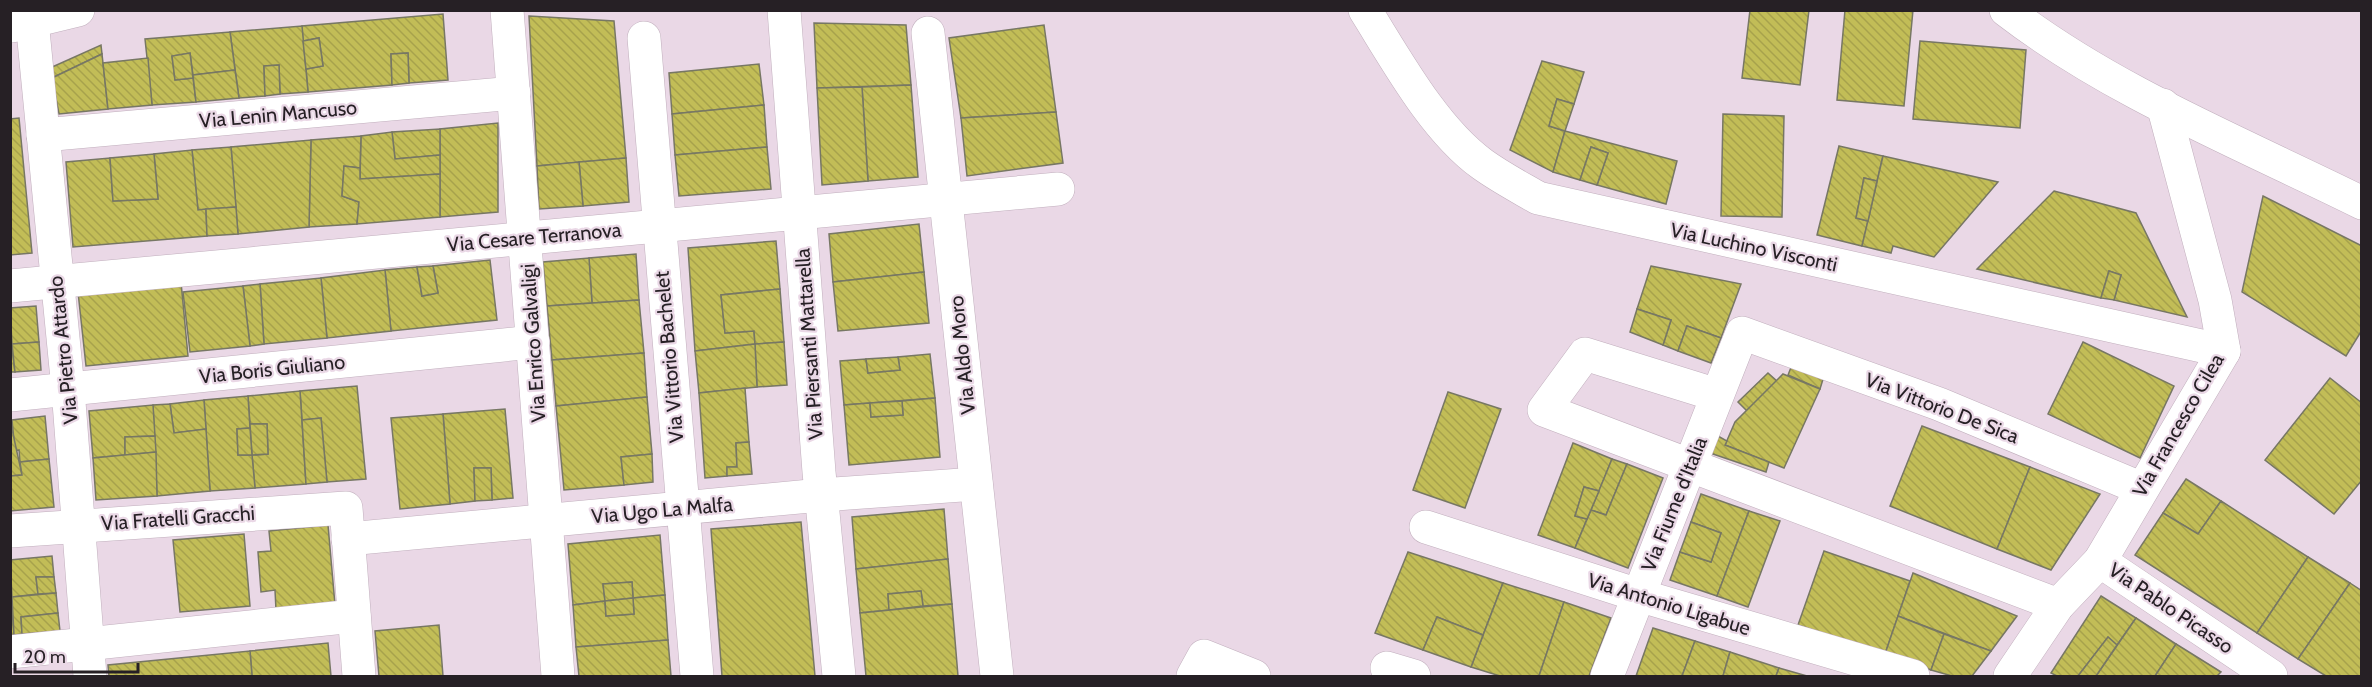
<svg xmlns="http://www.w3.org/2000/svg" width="2372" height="687" font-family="Cabin,sans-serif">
<defs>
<pattern id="building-back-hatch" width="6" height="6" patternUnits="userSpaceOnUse" patternTransform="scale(1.5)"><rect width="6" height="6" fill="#c2bd57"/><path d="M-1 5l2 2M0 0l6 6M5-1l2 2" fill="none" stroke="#a7a24c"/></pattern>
</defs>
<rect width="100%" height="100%" fill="#ead8e6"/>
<g fill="url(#building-back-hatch)" stroke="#777764" stroke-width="1.5">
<polygon points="1750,10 1809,10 1800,85 1742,78"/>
<polygon points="1845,10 1913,10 1904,106 1837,100"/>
<polygon points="443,14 448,80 409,83 408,53 391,54 392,85 308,92 306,69 323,66 319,38 303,41 302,26"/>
<polygon points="529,16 614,21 626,158 537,166"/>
<polygon points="814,23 906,25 911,85 817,88"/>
<polygon points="1044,25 1056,112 961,118 949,38"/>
<polygon points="302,26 308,92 280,94 279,65 264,66 265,96 239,98 230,32"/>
<polygon points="230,32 235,70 193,75 190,53 172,56 175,80 193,78 196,102 152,105 145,39"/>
<polygon points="319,38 323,66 306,69 303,41"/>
<polygon points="1920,41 2026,50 2020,128 1913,119"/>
<polygon points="101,45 102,54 52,78 50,68"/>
<polygon points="190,53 193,78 175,80 172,56"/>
<polygon points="408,53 409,83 392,85 391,54"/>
<polygon points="102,54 108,109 59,114 52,78"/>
<polygon points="148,58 152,105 108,109 103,63"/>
<polygon points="1542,61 1584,72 1574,104 1557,99 1549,126 1565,131 1553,172 1510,150"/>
<polygon points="759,64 764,105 672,114 669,73"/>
<polygon points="279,65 280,94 265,96 264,66"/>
<polygon points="235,70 239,98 196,102 193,75"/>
<polygon points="911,85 918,177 868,181 862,87"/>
<polygon points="862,87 868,181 822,185 817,88"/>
<polygon points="1557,99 1574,104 1565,131 1549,126"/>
<polygon points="764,105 767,147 675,155 672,114"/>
<polygon points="1056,112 1063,163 967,176 961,118"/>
<polygon points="1723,114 1784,116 1782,217 1721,216"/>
<polygon points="19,118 32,253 10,255 10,119"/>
<polygon points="498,123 498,212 440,217 440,129"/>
<polygon points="440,129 440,155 395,159 392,132"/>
<polygon points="1565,131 1677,161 1666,204 1597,185 1608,153 1591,147 1580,180 1553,172"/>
<polygon points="392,132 395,159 440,155 440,174 360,179 361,136"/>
<polygon points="361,136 360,168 344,166 342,196 359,202 357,224 309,227 311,140"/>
<polygon points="311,140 309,227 238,234 231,147"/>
<polygon points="1839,146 1883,156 1877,181 1864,178 1856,218 1868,221 1862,246 1817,235"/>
<polygon points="231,147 236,207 198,210 192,150"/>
<polygon points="767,147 771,189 679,196 675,155"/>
<polygon points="1591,147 1608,153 1597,185 1580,180"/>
<polygon points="192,150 198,210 206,209 207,236 73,247 66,162 110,158 113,201 158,199 154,154"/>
<polygon points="154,154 158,199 113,201 110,158"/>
<polygon points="1883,156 1998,182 1934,257 1893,246 1891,253 1862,246"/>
<polygon points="626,158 629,202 583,206 579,162"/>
<polygon points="579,162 583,206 539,209 537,166"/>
<polygon points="344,166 360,168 360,179 440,174 440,217 357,224 359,202 342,196"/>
<polygon points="1864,178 1877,181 1868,221 1856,218"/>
<polygon points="2054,191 2136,213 2187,317 2114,300 2121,275 2109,271 2101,298 1977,269"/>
<polygon points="2263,196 2362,246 2362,330 2346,356 2242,292"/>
<polygon points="236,207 238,234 207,236 206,209"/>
<polygon points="919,224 924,272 833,282 829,234"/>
<polygon points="776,241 780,289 721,295 725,333 754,331 755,344 695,351 688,248"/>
<polygon points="636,254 639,300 592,303 589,258"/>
<polygon points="589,258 592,303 547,306 543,262"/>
<polygon points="490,260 497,320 391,331 385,270 417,267 422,296 438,293 433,266"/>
<polygon points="433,266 438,293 422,296 417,267"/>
<polygon points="1651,266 1741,284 1721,338 1687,326 1678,351 1663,345 1671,320 1637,309"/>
<polygon points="385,270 391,331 327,338 321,278"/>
<polygon points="2109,271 2121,275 2114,300 2101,298"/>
<polygon points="924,272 929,323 838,331 833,282"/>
<polygon points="321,278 327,338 264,344 260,284"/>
<polygon points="181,282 188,356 86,366 78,292"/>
<polygon points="260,284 264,344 250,346 243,286"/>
<polygon points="243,286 250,346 190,352 183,292"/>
<polygon points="780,289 784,342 755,344 754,331 725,333 721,295"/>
<polygon points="639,300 644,353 552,360 547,306"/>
<polygon points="36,306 39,342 12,344 10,308"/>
<polygon points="1637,309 1671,320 1663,345 1630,332"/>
<polygon points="1687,326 1721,338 1711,363 1678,351"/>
<polygon points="10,331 15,372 10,372"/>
<polygon points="39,342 41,370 15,372 12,344"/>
<polygon points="784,342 787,385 757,387 755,344"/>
<polygon points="2083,342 2174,386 2140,458 2048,414"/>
<polygon points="755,344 757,387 699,393 695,351"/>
<polygon points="644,353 647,397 556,406 552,360"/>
<polygon points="930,354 935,398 844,405 840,361 866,359 868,373 900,370 898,357"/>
<polygon points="898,357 900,370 868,373 866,359"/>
<polygon points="1792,365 1824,376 1820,389 1788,375"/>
<polygon points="1768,373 1777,381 1748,412 1738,402"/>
<polygon points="1783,374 1820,389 1784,468 1725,445 1735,422"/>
<polygon points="2330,378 2362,403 2362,480 2334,514 2265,460"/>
<polygon points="357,386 366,479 327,482 321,418 302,420 300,391"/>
<polygon points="745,388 749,442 736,443 737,467 727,467 727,476 705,478 699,393"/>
<polygon points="300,391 306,484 255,488 252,455 268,454 267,424 250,424 248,396"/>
<polygon points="1448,392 1501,409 1465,508 1413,490"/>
<polygon points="248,396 250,428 237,429 238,455 252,455 255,488 210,491 204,400"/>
<polygon points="647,397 652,454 621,457 624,485 564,490 556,406"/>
<polygon points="935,398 940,457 849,465 844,405 870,403 871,417 903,415 902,401"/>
<polygon points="204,400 206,429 174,433 170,404"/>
<polygon points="902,401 903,415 871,417 870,403"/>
<polygon points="170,404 174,433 206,429 210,491 157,496 153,405"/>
<polygon points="153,405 155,436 125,437 125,455 93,458 89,411"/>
<polygon points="505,409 513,498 492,500 491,468 474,468 475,501 450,504 443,414"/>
<polygon points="443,414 450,504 400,509 391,418"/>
<polygon points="45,416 49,459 20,462 19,450 15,451 12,420"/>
<polygon points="321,418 327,482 306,484 302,420"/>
<polygon points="10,420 22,475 10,476"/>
<polygon points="250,424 267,424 268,454 252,455"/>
<polygon points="1922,426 2030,467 1997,549 1890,506"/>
<polygon points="250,428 252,455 238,455 237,429"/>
<polygon points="1716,435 1727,441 1725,445 1769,462 1766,472 1710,453"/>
<polygon points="155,436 156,452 125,455 125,437"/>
<polygon points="749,442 752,474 727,476 727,467 737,467 736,443"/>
<polygon points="1573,443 1612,459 1599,491 1584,487 1575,516 1587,519 1575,548 1538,535"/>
<polygon points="156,452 157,496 96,500 93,458"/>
<polygon points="652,454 653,482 624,485 621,457"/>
<polygon points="49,459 54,507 10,511 10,476 22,475 20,462"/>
<polygon points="1612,459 1627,464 1606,515 1591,510"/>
<polygon points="1627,464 1663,478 1628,568 1575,548 1591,510 1606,515"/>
<polygon points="2030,467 2100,494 2051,570 1997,549"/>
<polygon points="474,468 491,468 492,500 475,501"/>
<polygon points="2186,479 2221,501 2198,534 2163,513"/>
<polygon points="1584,487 1599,491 1587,519 1575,516"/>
<polygon points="1701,494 1749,511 1717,596 1670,580 1680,552 1711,562 1721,533 1691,522"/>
<polygon points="2221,501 2308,557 2257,633 2135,555 2163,513 2198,534"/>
<polygon points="944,509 948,559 856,569 852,517"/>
<polygon points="1749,511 1780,521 1748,607 1717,596"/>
<polygon points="801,522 815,676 722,676 711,529"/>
<polygon points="1691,522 1721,533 1711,562 1680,552"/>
<polygon points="328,525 335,605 276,610 275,590 261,592 258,552 271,551 269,531"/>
<polygon points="244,534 250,606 180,612 173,540"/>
<polygon points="660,535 665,595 633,598 632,582 603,584 605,601 573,605 568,544"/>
<polygon points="1824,551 1910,581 1885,654 1798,625"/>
<polygon points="1408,552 1503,583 1483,635 1437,617 1423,650 1375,633"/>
<polygon points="52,556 54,577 36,577 38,594 12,597 10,560"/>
<polygon points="2308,557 2350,583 2298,659 2257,633"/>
<polygon points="948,559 952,604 923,606 921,591 888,594 889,610 860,613 856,569"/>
<polygon points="1913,573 2017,616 1991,651 1898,616"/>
<polygon points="36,577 54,577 56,593 38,594"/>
<polygon points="632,582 633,598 605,601 603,584"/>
<polygon points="1503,583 1564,602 1539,676 1500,676 1471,667"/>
<polygon points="2350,583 2362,591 2362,676 2326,676 2298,659"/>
<polygon points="10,585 14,635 10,636"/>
<polygon points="921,591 923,606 889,610 888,594"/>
<polygon points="56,593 58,613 21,617 22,634 14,635 12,597"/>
<polygon points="665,595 668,640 576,647 573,605 605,601 606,616 634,614 633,598"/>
<polygon points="2101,596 2136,618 2117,645 2108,637 2078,676 2057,676 2051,673"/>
<polygon points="633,598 634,614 606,616 605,601"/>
<polygon points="1564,602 1611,618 1589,676 1539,676"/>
<polygon points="952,604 958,676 866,676 860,613"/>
<polygon points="58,613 60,631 22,634 21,617"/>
<polygon points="1898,616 1944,634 1931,670 1885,654"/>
<polygon points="1437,617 1483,635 1471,667 1423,650"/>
<polygon points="2136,618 2176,644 2155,676 2096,676"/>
<polygon points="439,625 443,676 379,676 375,631"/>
<polygon points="1653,628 1695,641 1682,676 1636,676"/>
<polygon points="1944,634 1991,651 1972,676 1952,676 1931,670"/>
<polygon points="2108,637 2117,645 2096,676 2078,676"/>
<polygon points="668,640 671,676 579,676 576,647"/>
<polygon points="1695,641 1730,652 1723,676 1682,676"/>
<polygon points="328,643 331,676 252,676 250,651"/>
<polygon points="2176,644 2221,672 2217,676 2155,676"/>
<polygon points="250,651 252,676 109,676 108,665"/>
<polygon points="1730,652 1779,668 1776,676 1723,676"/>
<polygon points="1779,668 1807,676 1776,676"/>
</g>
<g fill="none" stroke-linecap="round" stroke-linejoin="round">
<defs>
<g id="minor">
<polyline points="31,10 68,389 90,676"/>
<polyline points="507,10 558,676"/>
<polyline points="784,10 819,472 839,676"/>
<path d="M1365 10C1397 61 1434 129 1482 164 1500 177 1519 187 1538 198L2224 351"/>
<path d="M2006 10C2111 91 2243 144 2362 203"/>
<polyline points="12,26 78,10"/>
<polyline points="928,33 997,676"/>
<polyline points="644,38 697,676"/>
<polyline points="43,135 514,93"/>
<polyline points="10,286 1058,189"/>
<polyline points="10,395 533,342"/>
<polyline points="1717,395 1585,354 1544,410 2058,605"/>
<polyline points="1426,527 1638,595 1913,676"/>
<polyline points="10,531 346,508 359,676"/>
<polyline points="348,539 821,495 976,484"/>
<polyline points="2100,561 2271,676"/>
<polyline points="10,652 354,616"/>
<polyline points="1387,668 1414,676"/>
<polyline points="1193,676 1204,656 1254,676"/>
<polyline points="1607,676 1742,333 1939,404 2140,488"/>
<polyline points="2010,676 2058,605 2100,561 2224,351 2215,300 2163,105"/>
</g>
</defs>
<use href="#minor" stroke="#c1afbd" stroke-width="34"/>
<use href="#minor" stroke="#fff" stroke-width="33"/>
</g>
<g text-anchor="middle" stroke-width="4.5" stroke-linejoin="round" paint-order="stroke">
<g font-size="20" fill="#262025" stroke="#ead8e6">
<text transform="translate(278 114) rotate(-5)" y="7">Via Lenin Mancuso</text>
<text transform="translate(534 237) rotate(-5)" y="7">Via Cesare Terranova</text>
<text transform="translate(1754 247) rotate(12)" y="7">Via Luchino Visconti</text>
<text transform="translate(533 343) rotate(-94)" y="7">Via Enrico Galvaligi</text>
<text transform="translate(809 344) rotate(-94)" y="7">Via Piersanti Mattarella</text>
<text transform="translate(63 350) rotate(-96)" y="7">Via Pietro Attardo</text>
<text transform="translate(962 355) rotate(-96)" y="7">Via Aldo Moro</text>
<text transform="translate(669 357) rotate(-95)" y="7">Via Vittorio Bachelet</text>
<text transform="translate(272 369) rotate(-6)" y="7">Via Boris Giuliano</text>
<text transform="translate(1942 408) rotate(21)" y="7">Via Vittorio De Sica</text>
<text transform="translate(2178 425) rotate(-60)" y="7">Via Francesco Cilea</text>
<text transform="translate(1674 504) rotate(-68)" y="7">Via Fiume d'Italia</text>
<text transform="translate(662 510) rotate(-5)" y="7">Via Ugo La Malfa</text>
<text transform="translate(178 518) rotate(-4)" y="7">Via Fratelli Gracchi</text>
<text transform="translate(1669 604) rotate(17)" y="7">Via Antonio Ligabue</text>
<text transform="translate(2171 608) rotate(34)" y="7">Via Pablo Picasso</text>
</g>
</g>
<rect width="2372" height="687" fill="none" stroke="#262025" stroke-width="24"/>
<path d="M15 663v9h123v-9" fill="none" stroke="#262025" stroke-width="3"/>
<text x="24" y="663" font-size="18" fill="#262025" stroke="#ead8e6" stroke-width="4.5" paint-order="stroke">20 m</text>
</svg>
